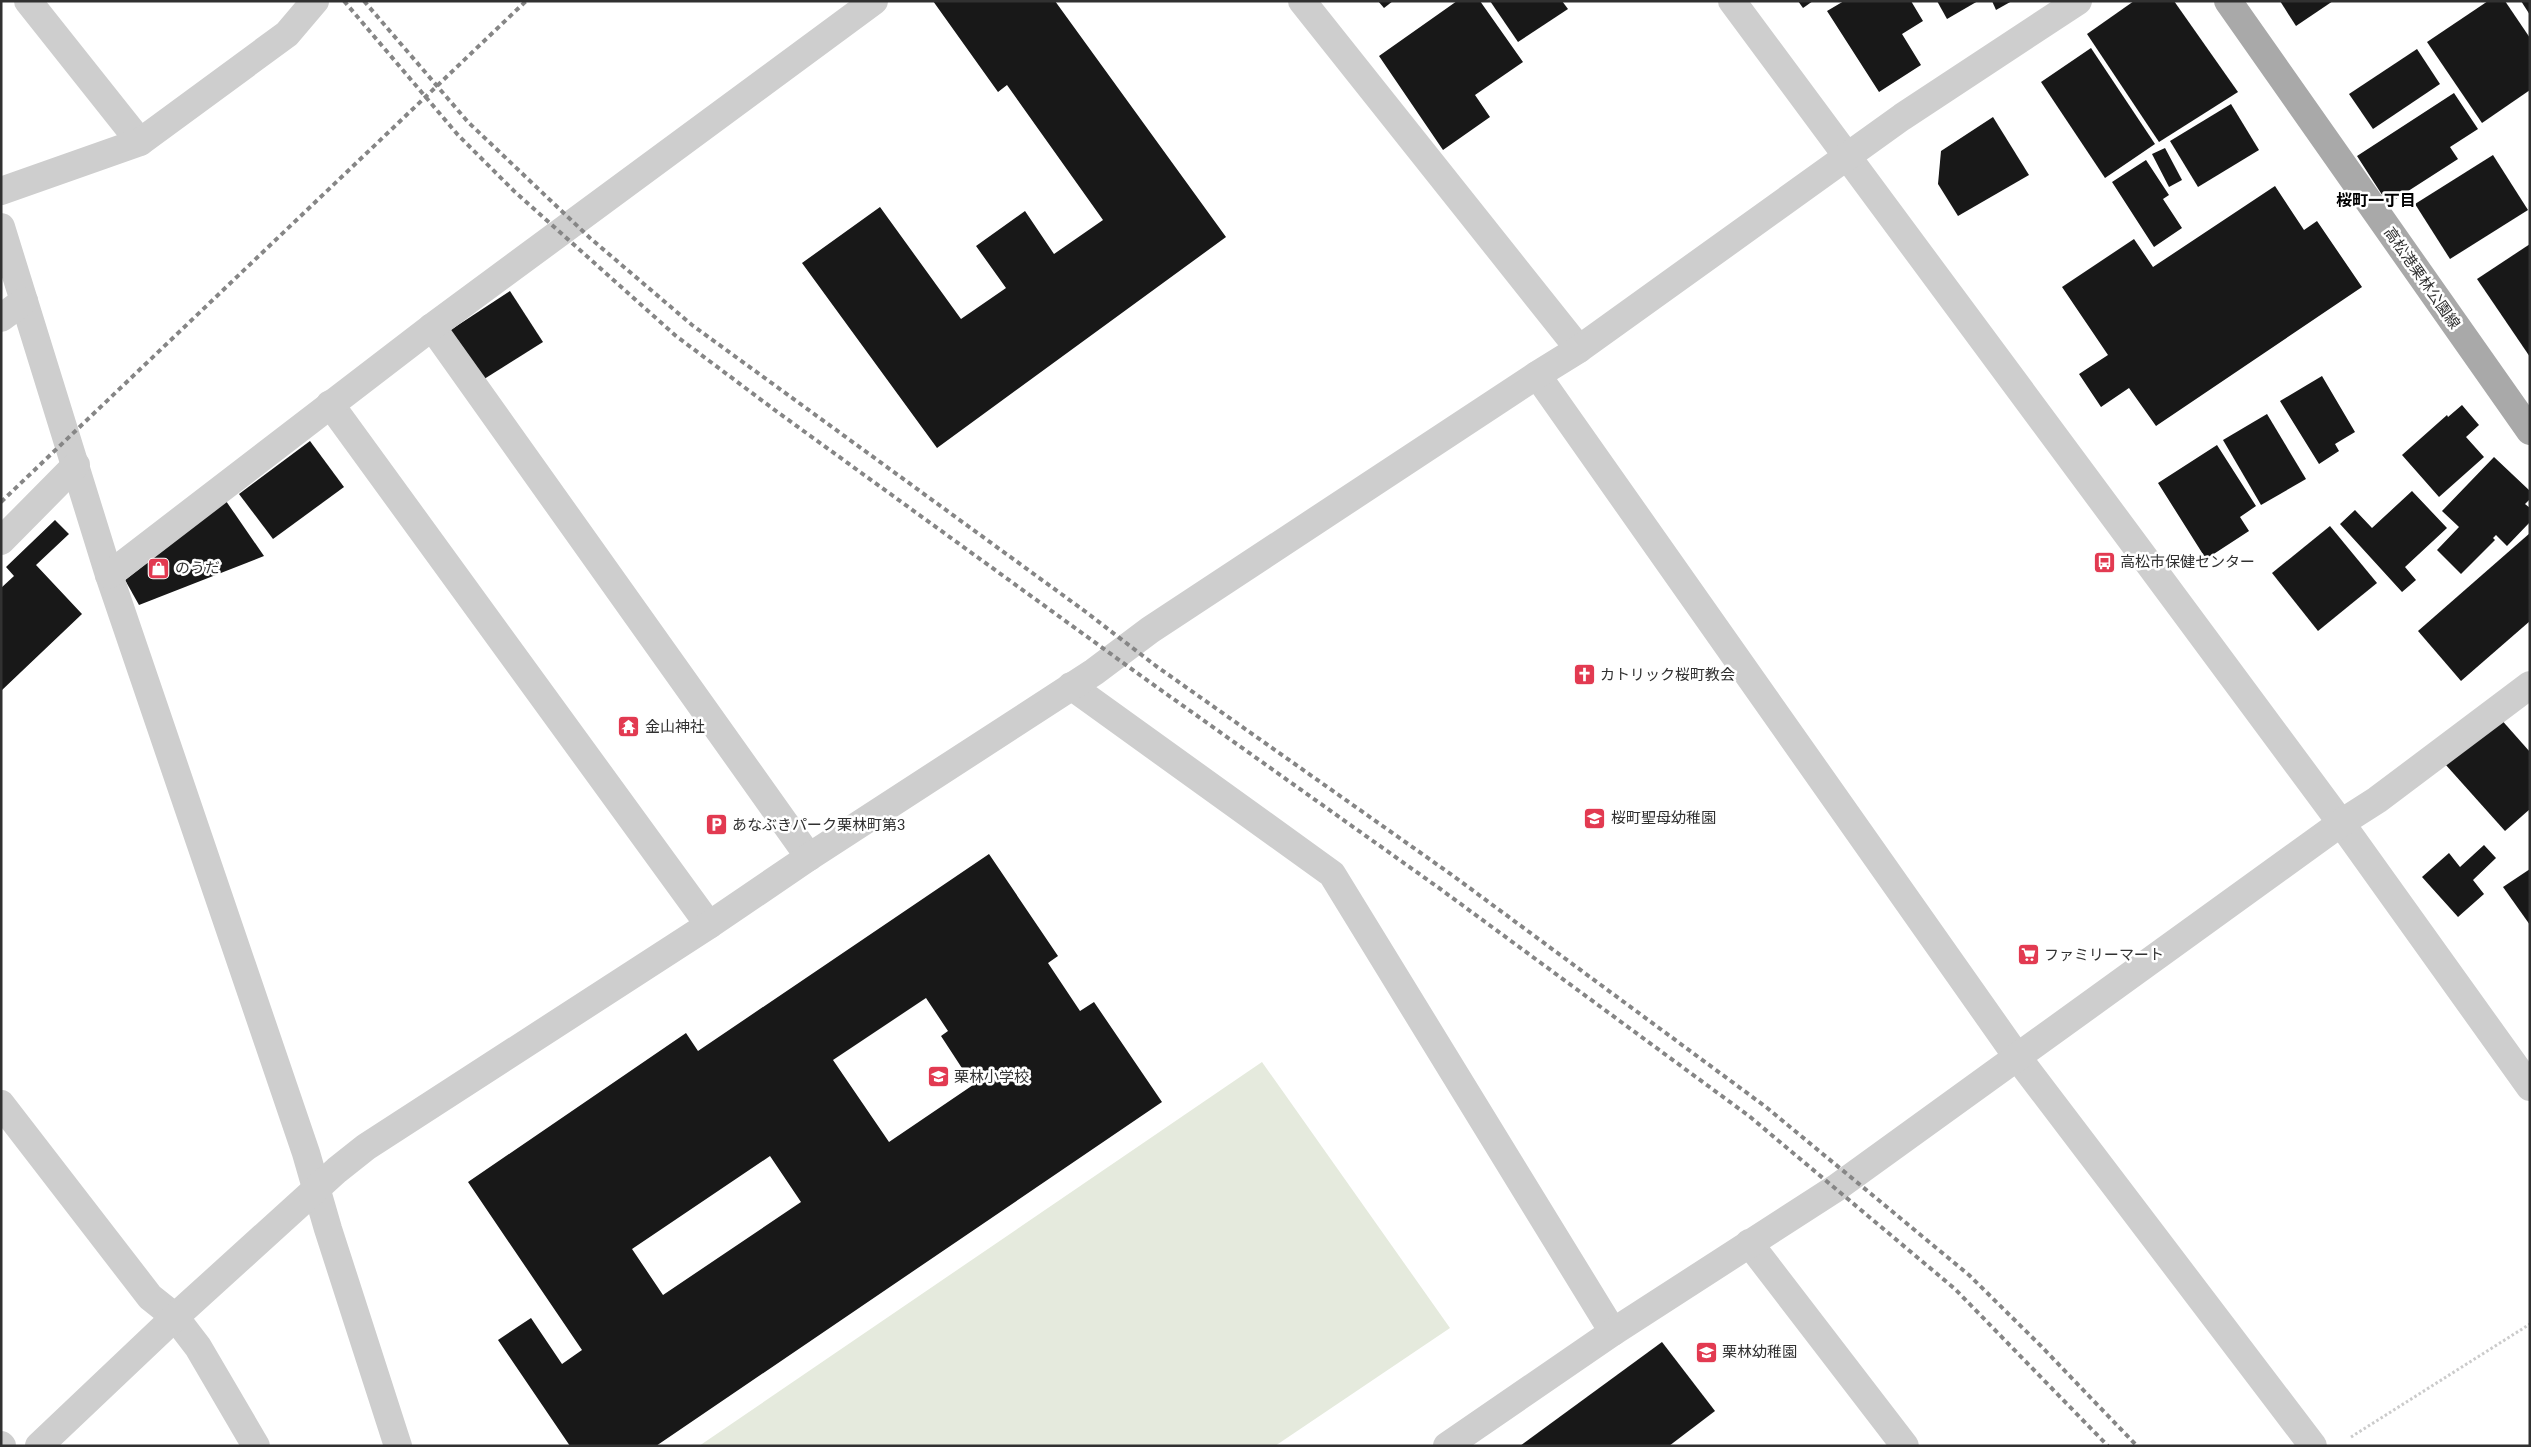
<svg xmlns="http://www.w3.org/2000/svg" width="2531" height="1447" font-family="Roboto,'Noto Sans JP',sans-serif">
<rect width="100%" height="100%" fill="#fff"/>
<polygon fill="#e5eadd" points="1262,1062 1450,1328 1275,1446 699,1446"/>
<g fill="#181818" fill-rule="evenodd">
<polygon points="933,1 1055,1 1226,237 937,448 802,263 880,207 961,319 1006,288 976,246 1025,211 1054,254 1103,220 1007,85 998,92"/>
<polygon points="1378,1 1393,1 1384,8"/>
<polygon points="1457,1 1480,1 1523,62 1475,95 1490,117 1443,150 1379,56"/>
<polygon points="1490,1 1562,1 1568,9 1518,42"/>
<polygon points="1798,1 1813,1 1803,8"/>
<polygon points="1844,1 1911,1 1923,21 1902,34 1921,65 1879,92 1827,11"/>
<polygon points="1937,1 1978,1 1947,19"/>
<polygon points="1992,1 2012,1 1996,10"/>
<polygon points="2134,1 2174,1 2238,92 2159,142 2087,34"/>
<polygon points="2280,1 2333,1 2296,26"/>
<polygon points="2488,1 2505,1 2530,38 2530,90 2482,123 2427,42"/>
<polygon points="2521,1 2530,1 2530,15"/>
<polygon points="2091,48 2155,144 2105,178 2041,82"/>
<polygon points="2417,49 2440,84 2373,129 2349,94"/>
<polygon points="2454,93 2478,129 2450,147 2458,159 2388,204 2357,156"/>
<polygon points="2231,104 2259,150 2198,187 2170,141"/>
<polygon points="1993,117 2029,175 1958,216 1938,184 1941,151"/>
<polygon points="2165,148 2182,180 2169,187 2152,154"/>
<polygon points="2493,155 2528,210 2450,259 2415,204"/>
<polygon points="2146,160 2169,195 2163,199 2182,228 2154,247 2112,182"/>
<polygon points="2275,186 2304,230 2317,221 2362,287 2156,426 2129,388 2101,407 2079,374 2108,355 2062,287 2134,239 2153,267"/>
<polygon points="2530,244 2530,357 2477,279"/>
<polygon points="510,291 543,342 481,381 449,331"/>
<polygon points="2322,376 2355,432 2335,444 2339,451 2319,464 2280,401"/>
<polygon points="2462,405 2479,425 2466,437 2484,457 2439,497 2402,455 2447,415 2448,417"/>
<polygon points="2267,414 2306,479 2261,505 2223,440"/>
<polygon points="310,441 344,487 273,539 239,494"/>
<polygon points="2217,445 2256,506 2240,517 2249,531 2206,559 2158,483"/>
<polygon points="2494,457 2530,491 2530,499 2525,504 2530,508 2530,522 2507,546 2496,535 2493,538 2495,540 2461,574 2437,550 2459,527 2442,511"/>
<polygon points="2412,491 2447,528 2405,567 2416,580 2402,592 2340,524 2355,510 2372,528"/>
<polygon points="226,501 264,556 139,605 125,580"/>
<polygon points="55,520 69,534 36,565 82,614 1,691 1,588 14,576 6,567"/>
<polygon points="2330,526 2377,583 2318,631 2272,573"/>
<polygon points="2530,533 2530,621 2461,681 2418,631"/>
<polygon points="2499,717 2530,752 2530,809 2505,831 2445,764"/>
<polygon points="2484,845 2496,858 2473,880 2484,894 2458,917 2422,877 2449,853 2460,867"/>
<path d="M989 854 1058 956 1048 963 1080 1011 1094 1002 1162 1102 656 1446H570L498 1340 531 1318 562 1364 582 1350 468 1182 686 1033 698 1051ZM926 998 948 1031 941 1036 973 1085 889 1142 833 1060ZM770 1156 801 1202 663 1295 632 1249Z"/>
<polygon points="2530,869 2530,925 2503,887"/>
<polygon points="1662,1342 1715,1411 1669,1446 1520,1446"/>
</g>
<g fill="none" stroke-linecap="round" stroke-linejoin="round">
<polyline stroke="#cbcbcb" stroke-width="3" stroke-dasharray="2.5 2.5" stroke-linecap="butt" points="2351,1437 2530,1324"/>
<g stroke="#cecece" stroke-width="28">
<polyline points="28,1 140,142"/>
<polyline points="1302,1 1579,349"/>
<polyline points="1732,1 2341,823 2530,1087"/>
<polyline points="1,191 140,142 287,34 315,1"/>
<polyline points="1,227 109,575 306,1153 328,1229 398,1446"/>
<polyline points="1,318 24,301"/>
<polyline points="432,327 809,857"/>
<polyline points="1537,375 2018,1058 2313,1446"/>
<polyline points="330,404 709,925"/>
<polyline points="1,541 76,465"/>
<polyline points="109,575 432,327 874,1"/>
<polyline points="1071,686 1332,874 1613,1332"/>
<polyline points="1,1104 150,1297 175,1317 198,1347 256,1446"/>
<polyline points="1749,1243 1905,1446"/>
<polyline points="1,1445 2,1446"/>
<polyline points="39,1446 175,1317 337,1170 366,1147 709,925 809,857 1094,672 1150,630 1537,375 1579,349 1902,117 2078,1"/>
<polyline points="1447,1446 1613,1332 1836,1188 2341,823 2377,800 2530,685"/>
</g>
<polyline stroke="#a9a9a9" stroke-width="28" points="2228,1 2530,431"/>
<g stroke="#868686" stroke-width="4" stroke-dasharray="5 4" stroke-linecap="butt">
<polyline points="344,1 458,135 514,191 676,336 776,411 1144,678 1439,888 1749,1116 1955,1289 2108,1446"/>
<polyline points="364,1 468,122 590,238 692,325 1086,612 1156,666 1452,875 1766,1107 1969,1275 2041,1346 2137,1446"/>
<polyline points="1,502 526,1"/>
</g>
</g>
<defs>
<symbol id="bus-square" viewBox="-11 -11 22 22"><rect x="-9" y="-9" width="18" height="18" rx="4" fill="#e23a51" stroke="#fff"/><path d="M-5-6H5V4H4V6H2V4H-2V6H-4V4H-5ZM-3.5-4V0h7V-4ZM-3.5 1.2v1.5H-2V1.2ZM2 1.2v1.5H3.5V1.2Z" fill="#fff"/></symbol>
<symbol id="shop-square" viewBox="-11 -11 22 22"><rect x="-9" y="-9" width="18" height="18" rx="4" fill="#e23a51" stroke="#fff"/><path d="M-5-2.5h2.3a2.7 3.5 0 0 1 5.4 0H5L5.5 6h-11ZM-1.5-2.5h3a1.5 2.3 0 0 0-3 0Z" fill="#fff"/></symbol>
<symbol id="church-square" viewBox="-11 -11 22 22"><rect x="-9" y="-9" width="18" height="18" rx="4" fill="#e23a51" stroke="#fff"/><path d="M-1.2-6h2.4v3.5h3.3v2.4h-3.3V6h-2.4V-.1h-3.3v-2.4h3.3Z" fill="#fff"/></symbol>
<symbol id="temple-square" viewBox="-11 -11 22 22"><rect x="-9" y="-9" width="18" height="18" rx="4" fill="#e23a51" stroke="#fff"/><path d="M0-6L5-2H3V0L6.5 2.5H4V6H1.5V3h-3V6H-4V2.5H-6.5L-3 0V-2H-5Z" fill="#fff"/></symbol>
<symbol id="school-square" viewBox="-11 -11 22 22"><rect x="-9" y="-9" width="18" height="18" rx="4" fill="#e23a51" stroke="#fff"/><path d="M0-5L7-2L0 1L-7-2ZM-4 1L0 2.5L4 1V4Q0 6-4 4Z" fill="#fff"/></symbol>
<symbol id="parking-square" viewBox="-11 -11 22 22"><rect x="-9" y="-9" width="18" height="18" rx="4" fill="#e23a51" stroke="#fff"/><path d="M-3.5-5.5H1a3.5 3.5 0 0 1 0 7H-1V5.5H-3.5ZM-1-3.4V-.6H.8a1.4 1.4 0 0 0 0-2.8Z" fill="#fff"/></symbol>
<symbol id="supermarket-square" viewBox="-11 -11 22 22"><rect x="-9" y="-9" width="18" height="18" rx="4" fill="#e23a51" stroke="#fff"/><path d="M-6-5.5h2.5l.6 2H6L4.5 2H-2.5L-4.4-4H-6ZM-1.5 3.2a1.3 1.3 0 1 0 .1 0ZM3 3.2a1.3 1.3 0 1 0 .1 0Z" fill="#fff"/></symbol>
</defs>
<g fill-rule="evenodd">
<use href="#bus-square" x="2092" y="550" width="25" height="25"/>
<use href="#shop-square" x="146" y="556" width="25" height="25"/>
<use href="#church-square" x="1572" y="662" width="25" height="25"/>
<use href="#temple-square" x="616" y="714" width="25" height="25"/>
<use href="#school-square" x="1582" y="806" width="25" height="25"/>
<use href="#parking-square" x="704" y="812" width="25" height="25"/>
<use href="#supermarket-square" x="2016" y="942" width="25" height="25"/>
<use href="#school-square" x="926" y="1064" width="25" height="25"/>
<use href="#school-square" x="1694" y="1340" width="25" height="25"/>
</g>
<g text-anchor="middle" stroke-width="5" stroke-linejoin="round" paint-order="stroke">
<g font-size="15" fill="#313131" stroke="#fff">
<text transform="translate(2422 278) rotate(55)" y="5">高松港栗林公園線</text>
</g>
<g font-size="15" fill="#313131" stroke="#fff" text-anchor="start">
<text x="2120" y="567">高松市保健センター</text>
<text x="175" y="573">のうだ</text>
<text x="1600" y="680">カトリック桜町教会</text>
<text x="645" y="732">金山神社</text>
<text x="1611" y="823">桜町聖母幼稚園</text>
<text x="732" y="830">あなぶきパーク栗林町第3</text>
<text x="2044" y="960">ファミリーマート</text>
<text x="954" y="1082">栗林小学校</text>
<text x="1722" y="1357">栗林幼稚園</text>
</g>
<g font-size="16" font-weight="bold" fill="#000" stroke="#fff">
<text x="2376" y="206">桜町一丁目</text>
</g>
</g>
<rect width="2531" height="1447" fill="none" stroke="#313131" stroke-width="5"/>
</svg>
